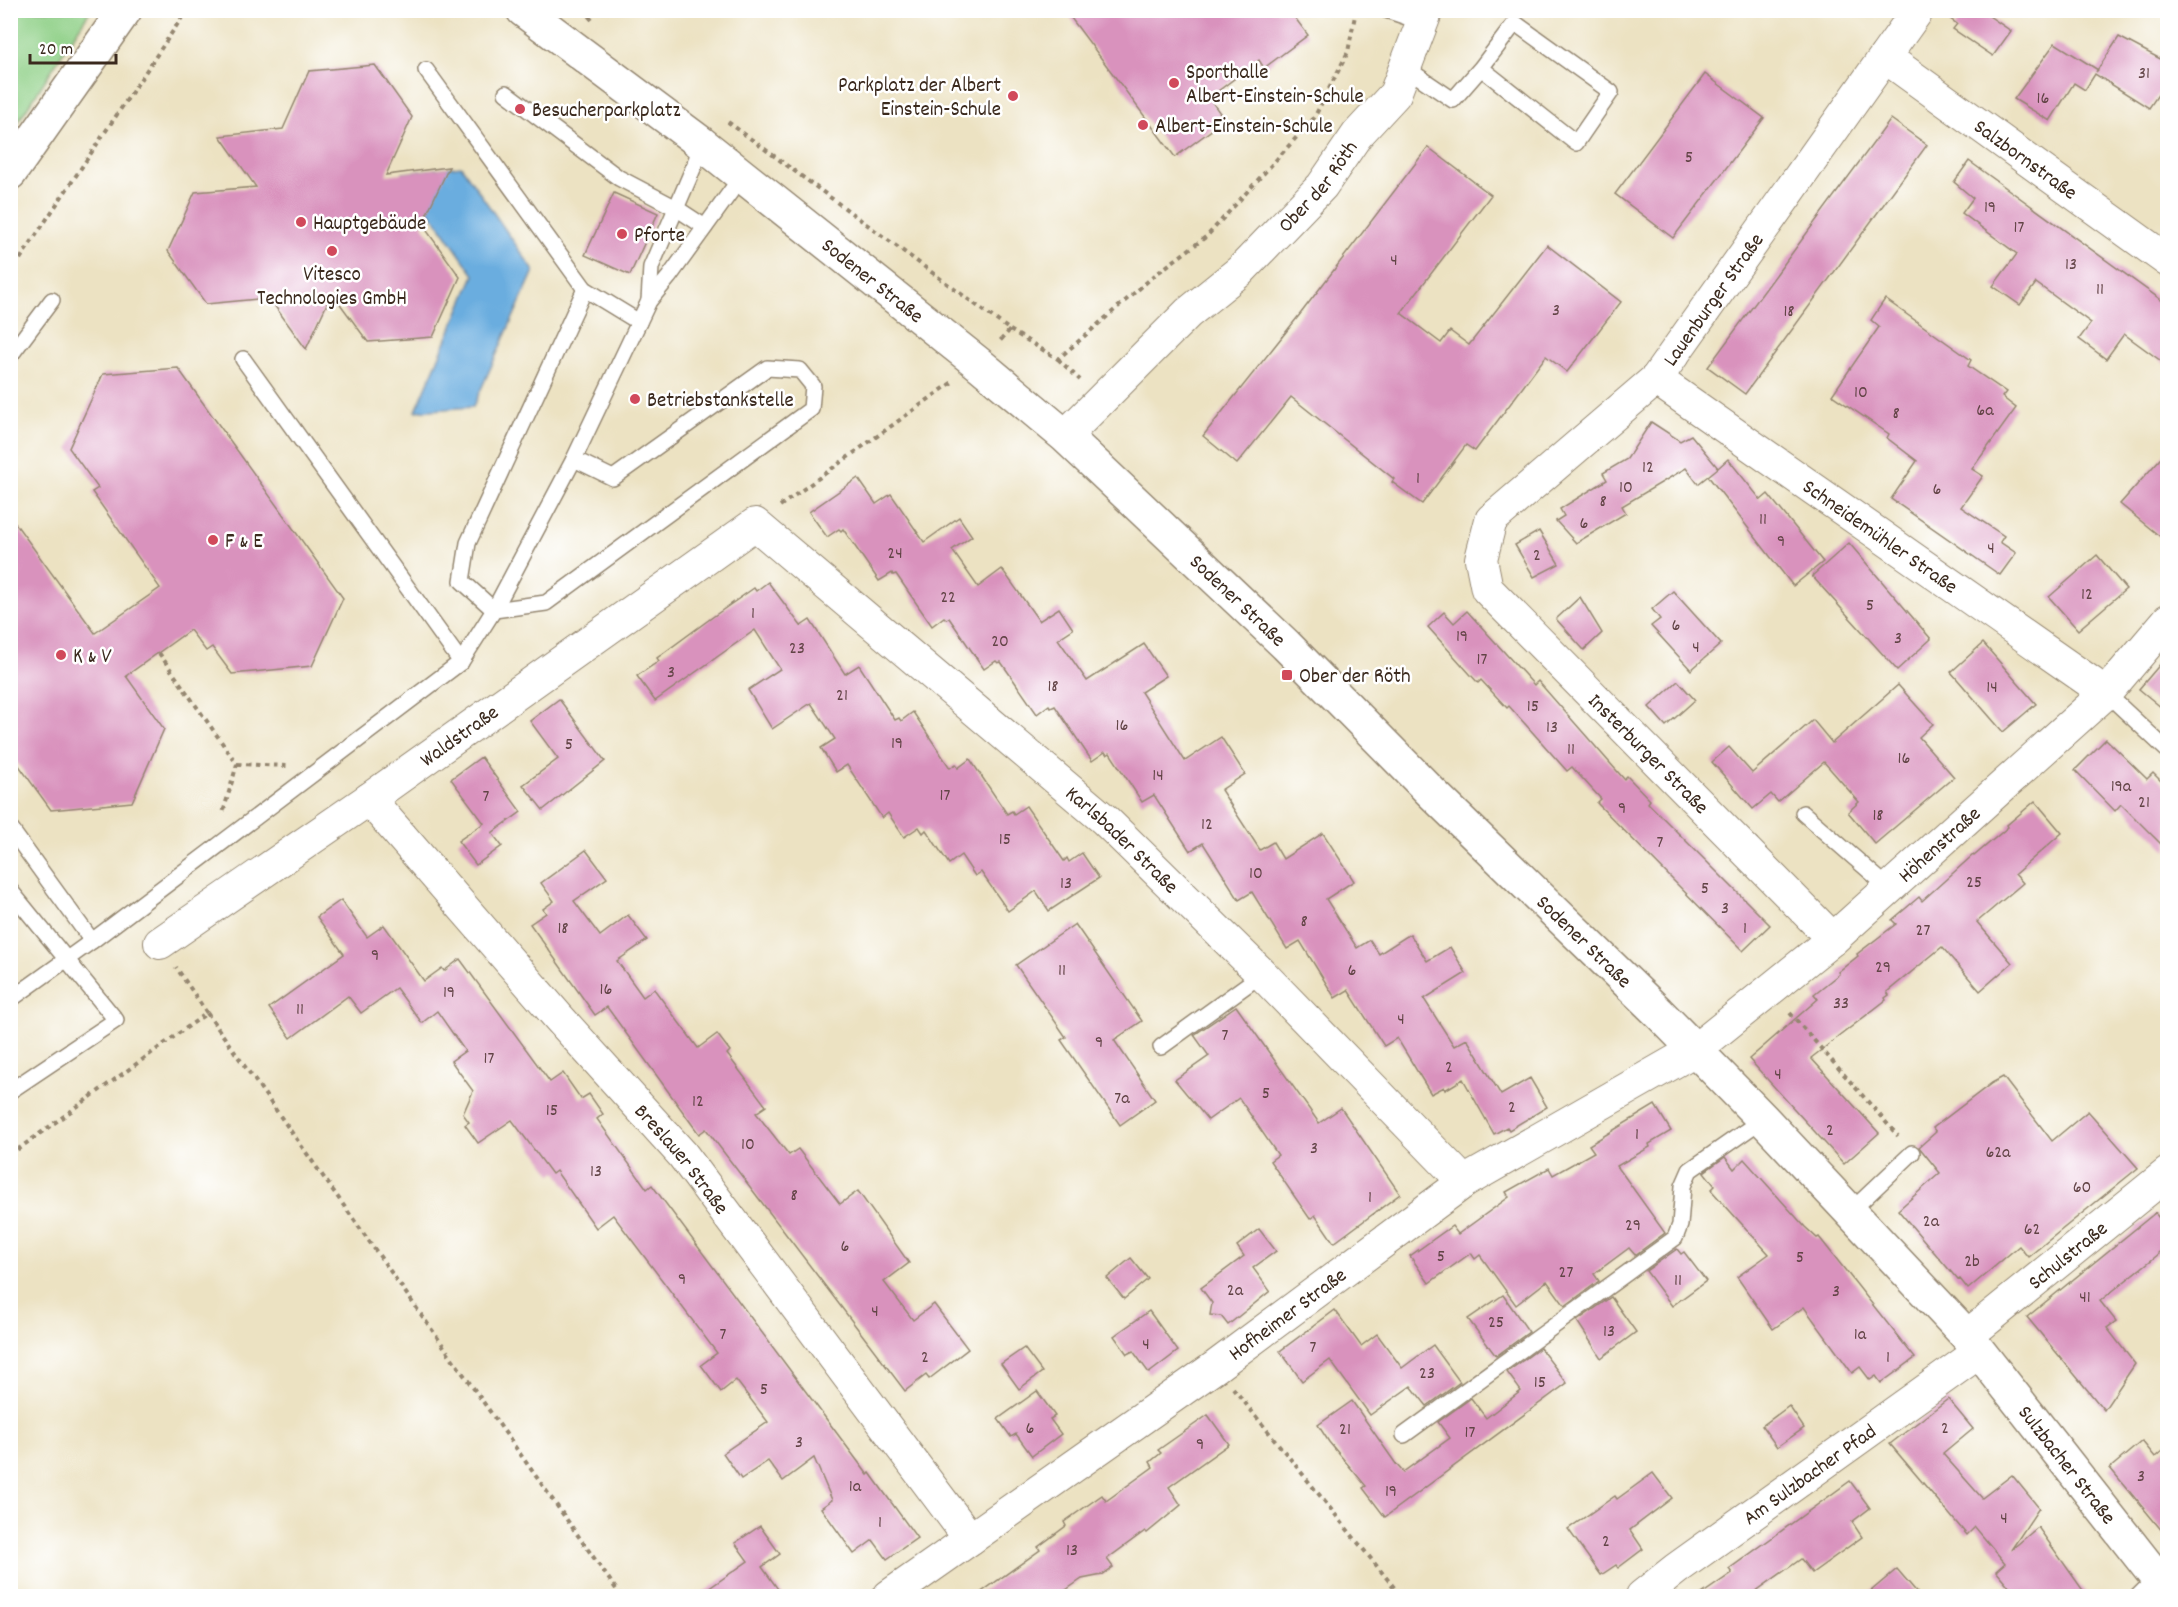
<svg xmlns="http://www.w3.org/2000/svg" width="2178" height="1607" font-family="Dekko,sans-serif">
<rect width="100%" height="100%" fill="#fff"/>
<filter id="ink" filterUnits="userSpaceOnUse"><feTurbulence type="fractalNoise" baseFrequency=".0167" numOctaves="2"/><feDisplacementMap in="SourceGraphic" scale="12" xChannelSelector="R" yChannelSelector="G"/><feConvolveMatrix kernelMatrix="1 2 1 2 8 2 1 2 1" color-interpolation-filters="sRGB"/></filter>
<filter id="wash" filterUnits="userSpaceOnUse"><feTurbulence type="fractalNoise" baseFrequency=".008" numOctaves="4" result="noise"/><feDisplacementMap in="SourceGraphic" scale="24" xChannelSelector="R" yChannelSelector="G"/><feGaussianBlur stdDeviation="1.35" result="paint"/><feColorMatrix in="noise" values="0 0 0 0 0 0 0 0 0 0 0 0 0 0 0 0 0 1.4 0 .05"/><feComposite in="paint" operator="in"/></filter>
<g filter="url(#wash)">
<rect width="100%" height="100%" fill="#ece2c2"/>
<polygon fill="#90d088" stroke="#667d53" stroke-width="1.5" points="11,10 90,11 11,133 10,11"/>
<polygon fill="#6baddf" stroke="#536c7e" stroke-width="1.5" points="461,166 534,271 473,407 416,411 474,275 403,173"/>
<g id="blocks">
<g fill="#d992bd">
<polygon points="1065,10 1289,10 1308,35 1264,68 1259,60 1209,98 1225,120 1175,157"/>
<polygon points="1938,10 1980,10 2011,31 1993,56 1953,29 1957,24"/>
<polygon points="2119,37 2168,63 2168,80 2149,108 2095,74 2085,90 2074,83 2050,121 2014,99 2055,43 2098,70 2096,72"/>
<polygon points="375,65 412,117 386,175 449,167 422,224 460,277 433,337 368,342 332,293 306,349 269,298 206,304 168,251 195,192 256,187 220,136 283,129 309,71"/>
<polygon points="1705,74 1764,118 1673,238 1615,194"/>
<polygon points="1891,119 1927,145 1745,394 1708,367"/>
<polygon points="1428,147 1491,195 1401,313 1441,343 1450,331 1469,345 1547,245 1621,302 1567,372 1546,356 1475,451 1466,445 1422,504 1392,482 1394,479 1291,397 1237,464 1203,436 1301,313"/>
<polygon points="1969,161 2168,305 2168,366 2124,334 2106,359 2079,339 2091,323 2036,283 2020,305 1993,286 2017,254 1962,213 1973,198 1954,182"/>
<polygon points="614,193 658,213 630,275 585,255"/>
<polygon points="1885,299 1971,360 1968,366 2006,392 2002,397 2016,408 1972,469 1983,476 1961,507 2004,536 2000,542 2016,553 2000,575 1891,499 1917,461 1887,438 1889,434 1832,395 1879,327 1871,320"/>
<polygon points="178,368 343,598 312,666 232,674 212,647 206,651 190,630 126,676 164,729 132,802 51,810 10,753 10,516 95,633 160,588 92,492 98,488 69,448 103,374"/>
<polygon points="1651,422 1680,441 1691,435 1718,468 1728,459 1761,500 1768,494 1823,562 1793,586 1708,476 1718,468 1698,484 1686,468 1622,506 1626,513 1576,543 1556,521 1564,516 1560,509 1607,480 1603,473 1627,459"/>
<polygon points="2168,450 2168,543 2120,504"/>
<polygon points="858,478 876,504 891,494 924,542 959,517 972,536 952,550 978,587 1002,569 1039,621 1059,608 1073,629 1058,639 1087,681 1144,644 1166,676 1141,692 1185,761 1221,737 1245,774 1221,790 1260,850 1273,842 1283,859 1323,833 1354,881 1326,899 1357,948 1370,940 1379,954 1410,934 1427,961 1450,947 1466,973 1424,999 1454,1046 1467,1039 1501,1095 1530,1078 1547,1107 1509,1130 1507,1127 1494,1134 1463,1079 1445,1090 1444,1087 1431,1094 1397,1038 1384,1046 1348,990 1335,998 1300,941 1287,949 1252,892 1239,900 1203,843 1190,851 1154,795 1142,802 1110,753 1107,755 1105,752 1092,761 1055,706 1051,708 1049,705 1037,714 1001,662 998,663 996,661 984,669 949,618 946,619 944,617 932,626 896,574 893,575 892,573 879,581 843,529 841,531 839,529 827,537 809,512"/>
<polygon points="1539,531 1559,564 1534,577 1515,545"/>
<polygon points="1849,543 1931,639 1897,670 1812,576"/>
<polygon points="2097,555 2126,589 2078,630 2049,597"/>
<polygon points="768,582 801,626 810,620 845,674 859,665 895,720 899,718 901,721 913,712 950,768 956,764 958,768 970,759 1007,814 1012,811 1014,814 1026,806 1064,861 1067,858 1069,862 1082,853 1099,878 1049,911 1036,891 1008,911 981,872 975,876 961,855 949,864 926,830 923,833 919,827 904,837 888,813 882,818 847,765 836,772 821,748 835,739 811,703 772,729 748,690 780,669 755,630 655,701 637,676 659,661 657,658 714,616 754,588 756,591"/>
<polygon points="1673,591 1721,644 1691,670 1651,626 1660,619 1652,609"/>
<polygon points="1580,597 1602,633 1584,650 1556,619"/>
<polygon points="1467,611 1534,685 1538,681 1624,779 1627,776 1650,800 1648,803 1770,925 1743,951 1597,803 1601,799 1572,767 1567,771 1509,706 1507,708 1481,680 1478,683 1428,627 1444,612 1454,623"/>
<polygon points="1983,643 2036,704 2003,732 1951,672"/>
<polygon points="2168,655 2168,713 2139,689"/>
<polygon points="1678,681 1695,700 1666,726 1649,707"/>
<polygon points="1898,685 1933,724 1919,737 1954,777 1875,844 1848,812 1859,802 1824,762 1778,802 1771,794 1753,809 1712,762 1729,747 1752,773 1813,720 1832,743"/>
<polygon points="559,699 605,761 543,810 523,785 558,759 530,721"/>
<polygon points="2106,739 2147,779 2153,773 2168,788 2168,851 2121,804 2115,811 2075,770"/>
<polygon points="481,757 521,812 492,833 502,846 476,865 458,841 484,823 451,779"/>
<polygon points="2035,801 2062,833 2015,874 2023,883 1977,922 2012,963 1980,991 1942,947 1887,992 1889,995 1885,998 1886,1000 1811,1058 1879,1133 1844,1164 1749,1059 1818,999 1814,994 1839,974 1838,972 1858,956 1857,954 1896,924 1892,920 1919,897 1922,901 1973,855 1974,856 2008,827 2007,825"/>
<polygon points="586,850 607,878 574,901 600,936 628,915 647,940 617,961 643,997 654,989 698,1048 717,1034 730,1051 727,1054 766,1106 756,1113 789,1155 798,1149 840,1204 858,1191 909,1263 884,1282 913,1320 934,1304 968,1349 929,1379 926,1375 905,1391 706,1129 699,1134 607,1007 595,1015 530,924 546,913 543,909 554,901 541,883"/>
<polygon points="341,900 367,937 384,925 424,981 442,968 444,971 460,959 550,1082 563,1073 581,1099 589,1094 603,1114 597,1119 647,1189 652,1185 868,1475 870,1473 917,1538 887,1559 873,1540 854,1554 821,1508 832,1500 814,1458 783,1481 768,1461 741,1479 723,1453 768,1422 736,1380 721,1392 701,1365 717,1353 613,1215 596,1228 556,1171 552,1174 512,1120 478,1143 465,1125 469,1122 463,1114 473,1091 451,1061 465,1051 437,1011 422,1023 396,988 361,1013 348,996 291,1038 269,1008 344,954 317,917"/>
<polygon points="1075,924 1142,1021 1114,1040 1155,1100 1120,1125 1061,1040 1066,1037 1016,965"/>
<polygon points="1236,1006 1319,1123 1341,1108 1400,1194 1334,1243 1315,1215 1310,1219 1270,1161 1278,1155 1239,1098 1208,1120 1175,1080 1209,1056 1194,1035"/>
<polygon points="2003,1077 2052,1141 2088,1111 2138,1168 2028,1257 2019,1246 1968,1289 1960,1279 1958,1280 1898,1210 1940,1173 1919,1147 1936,1132 1933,1128 1992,1083"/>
<polygon points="1655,1105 1671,1131 1649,1144 1650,1147 1617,1166 1665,1233 1635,1255 1629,1248 1594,1274 1599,1281 1565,1306 1547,1281 1516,1305 1480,1255 1475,1259 1471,1253 1429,1283 1410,1256 1452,1226 1458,1234 1509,1197 1506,1192 1549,1168 1553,1175 1594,1152 1589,1145"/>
<polygon points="1725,1157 1734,1169 1744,1159 1805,1227 1817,1238 1819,1237 1915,1358 1881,1383 1876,1376 1870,1380 1860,1367 1852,1373 1804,1307 1773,1329 1737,1277 1769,1254 1711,1190 1715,1186 1704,1172"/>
<polygon points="2155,1213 2168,1229 2168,1245 2158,1253 2159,1254 2100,1301 2116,1321 2107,1328 2135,1364 2104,1410 2027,1317"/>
<polygon points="1259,1229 1276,1251 1253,1268 1270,1291 1228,1325 1221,1316 1210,1315 1212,1303 1201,1288 1244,1256 1237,1246"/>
<polygon points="1677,1249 1681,1254 1684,1252 1706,1281 1672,1306 1646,1271"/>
<polygon points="1131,1258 1148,1279 1124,1299 1107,1278"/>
<polygon points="1503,1295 1529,1332 1496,1356 1468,1319"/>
<polygon points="1611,1297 1636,1332 1601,1358 1577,1321"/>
<polygon points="1335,1310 1361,1346 1377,1334 1402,1368 1433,1345 1460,1382 1427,1406 1411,1386 1370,1415 1330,1360 1302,1381 1280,1351"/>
<polygon points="1149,1311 1178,1351 1149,1373 1133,1351 1127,1354 1114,1336"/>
<polygon points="1024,1348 1042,1372 1019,1389 1001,1364"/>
<polygon points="1540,1348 1567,1383 1385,1517 1363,1488 1366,1486 1329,1442 1318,1425 1352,1401 1396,1464 1403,1472 1450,1438 1438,1422 1471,1398 1486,1418 1521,1391 1507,1372"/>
<polygon points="1037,1391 1055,1416 1050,1419 1061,1434 1032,1456 1016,1434 1011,1437 998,1419"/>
<polygon points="1948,1399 1973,1429 1943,1454 1982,1498 2012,1475 2039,1508 2011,1550 2038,1527 2087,1596 2017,1596 1996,1571 2005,1563 1975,1527 1967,1535 1890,1444"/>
<polygon points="1789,1406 1804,1428 1777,1447 1762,1426"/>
<polygon points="1208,1415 1229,1444 1169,1487 1181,1505 1147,1533 1145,1531 1107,1559 1113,1567 1102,1575 1082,1579 1057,1596 976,1596 1040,1550 1038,1547 1066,1526 1064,1522 1102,1495 1106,1501 1153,1467 1150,1462 1161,1453 1158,1450"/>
<polygon points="2142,1441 2155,1457 2168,1446 2168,1538 2110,1468"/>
<polygon points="1653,1473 1672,1498 1630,1530 1643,1549 1618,1568 1616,1565 1601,1575 1568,1529 1615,1496 1617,1499"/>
<polygon points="1850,1481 1870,1508 1852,1522 1862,1537 1812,1573 1801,1559 1749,1596 1699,1596 1732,1573 1729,1569"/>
<polygon points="760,1526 780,1554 762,1567 783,1596 698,1596 748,1561 735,1543"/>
<polygon points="1897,1569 1920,1596 1865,1596"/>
</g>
</g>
</g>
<g filter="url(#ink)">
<use href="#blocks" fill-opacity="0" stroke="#948670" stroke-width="1.5"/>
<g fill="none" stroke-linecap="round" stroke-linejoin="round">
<defs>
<g id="service">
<polyline points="1386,10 1424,23"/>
<polyline points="1406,68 1453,100 1481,68 1576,143 1611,92 1515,23 1481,68"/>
<polyline points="426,70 585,289 639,322"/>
<polyline points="506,93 619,178 676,208 705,227"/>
<polyline points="649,301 651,267 695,164 701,143"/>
<polyline points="10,356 52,300"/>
<polyline points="243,359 461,662"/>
<polyline points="574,459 613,478 767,368 800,370 813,386 811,409 546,603 494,610 462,581 468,543 585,289"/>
<polyline points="2106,693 2168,751"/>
<polyline points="1803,813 1889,888"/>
<polyline points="10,828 92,941"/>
<polyline points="10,890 116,1020 10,1091"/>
<polyline points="10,1000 92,941 461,662 494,610 574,459 649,301 669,277 742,176"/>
<polyline points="1161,1047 1262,974"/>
<polyline points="1850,1212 1912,1153"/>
<polyline points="1404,1435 1675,1238 1680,1225 1683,1186 1690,1170 1763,1119"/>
<polyline points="2138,1596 2156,1578"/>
</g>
<g id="minor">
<path id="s1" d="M1885 57 2168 261"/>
<path id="s2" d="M1656 379 2106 693"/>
<path id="s3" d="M1065 436 1188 313 1240 271 1322 186 1357 135 1395 94 1427 10"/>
<path id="s4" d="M369 799 559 1018 682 1154 970 1539"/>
<path id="s5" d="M1833 939 1487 589 1481 559 1491 520 1656 379 1918 10"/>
<path id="s6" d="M160 943 369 799 755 524 1105 820 1262 974 1464 1182"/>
<path id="s7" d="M1967 1336 2168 1173"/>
<path id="s8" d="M889 1596 1215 1367 1464 1182 1695 1050 1833 939 2106 693 2168 620"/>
<path id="s9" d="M1642 1596 1676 1569 1978 1353"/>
</g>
<g id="tertiary">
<path id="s10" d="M523 10 701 143 979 364 1065 436 1286 645 1431 792 1658 1012 1763 1119 1967 1336 2168 1592"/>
</g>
<polyline id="secondary" points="10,173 125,10"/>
</defs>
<use href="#service" stroke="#948670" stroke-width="18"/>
<use href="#minor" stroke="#948670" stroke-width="34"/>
<use href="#tertiary" stroke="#948670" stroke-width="36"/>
<use href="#secondary" stroke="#948670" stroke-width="36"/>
<g stroke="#948670" stroke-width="4" stroke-dasharray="4.5 4.5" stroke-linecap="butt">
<polyline points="487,10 494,16"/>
<polyline points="583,10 592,20"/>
<polyline points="728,122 1010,330 998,343"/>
<polyline points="10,274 187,10"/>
<polyline points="1010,330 1058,359 1155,275 1207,236 1314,118 1348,52 1356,10"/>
<polyline points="1058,359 1080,380"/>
<polyline points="780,506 954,381"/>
<polyline points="159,653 237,764 223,813"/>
<polyline points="237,764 287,766"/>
<polyline points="207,1013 621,1596"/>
<polyline points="1790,1013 1898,1136"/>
<polyline points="10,1155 207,1013 176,967"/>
<polyline points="1233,1388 1401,1596"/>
</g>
<use href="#service" stroke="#fff" stroke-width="15"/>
<use href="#minor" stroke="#fff" stroke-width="32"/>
<use href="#tertiary" stroke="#fff" stroke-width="33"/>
<use href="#secondary" stroke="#fff" stroke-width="33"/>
</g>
</g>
<g fill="#d1495b" stroke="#fff" stroke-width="2">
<circle cx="1174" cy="83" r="6"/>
<circle cx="1013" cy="96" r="6"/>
<circle cx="520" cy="109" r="6"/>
<circle cx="1143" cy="125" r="6"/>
<circle cx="301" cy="222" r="6"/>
<circle cx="622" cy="234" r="6"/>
<circle cx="332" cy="251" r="6"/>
<circle cx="635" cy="399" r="6"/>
<circle cx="213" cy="540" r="6"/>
<circle cx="61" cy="655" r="6"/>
<rect x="1281" y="669" width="12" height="12" rx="3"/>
</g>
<g text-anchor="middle" stroke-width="5" stroke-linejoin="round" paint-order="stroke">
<g font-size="18" fill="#624446">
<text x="2144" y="78">31</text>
<text x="2043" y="103">16</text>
<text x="1689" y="162">5</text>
<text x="1990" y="212">19</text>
<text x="2019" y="232">17</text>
<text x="1394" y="265">4</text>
<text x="2071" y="269">13</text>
<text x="2100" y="294">11</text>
<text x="1556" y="315">3</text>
<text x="1789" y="316">18</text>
<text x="1861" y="397">10</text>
<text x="1985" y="415">6a</text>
<text x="1896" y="418">8</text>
<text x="1648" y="472">12</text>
<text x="1418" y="483">1</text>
<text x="1626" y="492">10</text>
<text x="1937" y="494">6</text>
<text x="1603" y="506">8</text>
<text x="1763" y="524">11</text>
<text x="1584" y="528">6</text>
<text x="1781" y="546">9</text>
<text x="1991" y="553">4</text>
<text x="895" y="558">24</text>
<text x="1537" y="560">2</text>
<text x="2087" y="599">12</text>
<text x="948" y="602">22</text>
<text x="1870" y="610">5</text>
<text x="753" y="618">1</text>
<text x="1676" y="630">6</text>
<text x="1462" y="641">19</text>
<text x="1898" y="643">3</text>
<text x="1000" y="646">20</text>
<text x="1696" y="652">4</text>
<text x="797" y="653">23</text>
<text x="1482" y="664">17</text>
<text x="671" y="677">3</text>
<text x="1053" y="691">18</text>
<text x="1992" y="692">14</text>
<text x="842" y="700">21</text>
<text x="1533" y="711">15</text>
<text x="1122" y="730">16</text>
<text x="1552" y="732">13</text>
<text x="897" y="748">19</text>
<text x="569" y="749">5</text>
<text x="1571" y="754">11</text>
<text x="1904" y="763">16</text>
<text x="1158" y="780">14</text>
<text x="2121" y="791">19a</text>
<text x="945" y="800">17</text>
<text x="486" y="801">7</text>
<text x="2144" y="807">21</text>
<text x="1622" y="813">9</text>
<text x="1878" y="820">18</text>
<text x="1207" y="829">12</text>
<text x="1005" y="844">15</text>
<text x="1660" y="847">7</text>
<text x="1256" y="878">10</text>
<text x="1974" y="887">25</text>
<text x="1066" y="888">13</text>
<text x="1705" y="893">5</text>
<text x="1725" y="913">3</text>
<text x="1304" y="926">8</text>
<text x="563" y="933">18</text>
<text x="1745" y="933">1</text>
<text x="1923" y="935">27</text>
<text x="375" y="960">9</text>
<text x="1883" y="972">29</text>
<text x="1062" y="975">11</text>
<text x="1352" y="975">6</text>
<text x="606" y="994">16</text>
<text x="449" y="997">19</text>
<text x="1841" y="1008">33</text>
<text x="300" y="1014">11</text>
<text x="1401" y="1024">4</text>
<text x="1225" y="1040">7</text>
<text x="1099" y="1047">9</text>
<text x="489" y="1063">17</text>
<text x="1449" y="1072">2</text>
<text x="1778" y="1079">4</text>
<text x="1266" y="1098">5</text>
<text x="1122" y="1103">7a</text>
<text x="698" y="1106">12</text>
<text x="1512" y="1112">2</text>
<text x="552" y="1115">15</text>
<text x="1830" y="1135">2</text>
<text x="1637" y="1139">1</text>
<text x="748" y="1149">10</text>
<text x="1314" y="1153">3</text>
<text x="1998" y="1157">62a</text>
<text x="596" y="1176">13</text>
<text x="2082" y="1192">60</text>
<text x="794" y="1200">8</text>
<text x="1370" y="1202">1</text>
<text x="1931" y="1226">2a</text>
<text x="1633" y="1230">29</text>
<text x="2032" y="1234">62</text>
<text x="845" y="1251">6</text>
<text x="1441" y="1261">5</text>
<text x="1800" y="1262">5</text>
<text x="1972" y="1266">2b</text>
<text x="1566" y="1277">27</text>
<text x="682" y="1284">9</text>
<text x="1678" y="1285">11</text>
<text x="1235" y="1295">2a</text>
<text x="1836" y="1296">3</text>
<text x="2085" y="1302">41</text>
<text x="875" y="1316">4</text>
<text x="1496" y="1327">25</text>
<text x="1609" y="1336">13</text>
<text x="723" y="1339">7</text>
<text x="1860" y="1339">1a</text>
<text x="1146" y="1349">4</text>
<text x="1313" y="1352">7</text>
<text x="925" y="1362">2</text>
<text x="1888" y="1362">1</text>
<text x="1427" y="1378">23</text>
<text x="1540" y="1387">15</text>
<text x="764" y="1394">5</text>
<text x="1030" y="1433">6</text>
<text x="1945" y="1433">2</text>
<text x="1345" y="1434">21</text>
<text x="1470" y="1437">17</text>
<text x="799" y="1447">3</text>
<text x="1200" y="1449">9</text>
<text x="2141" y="1481">3</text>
<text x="855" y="1491">1a</text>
<text x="1391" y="1496">19</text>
<text x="2004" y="1523">4</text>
<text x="880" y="1527">1</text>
<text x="1606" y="1546">2</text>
<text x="1072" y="1555">13</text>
</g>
<g font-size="21" fill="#3b2a1e" stroke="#fff" text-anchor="start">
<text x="1186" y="78">Sporthalle<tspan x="1186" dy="24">Albert-Einstein-Schule</tspan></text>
<text x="1001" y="91" text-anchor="end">Parkplatz der Albert<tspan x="1001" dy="24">Einstein-Schule</tspan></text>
<text x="532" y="116">Besucherparkplatz</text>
<text x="1155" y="132">Albert-Einstein-Schule</text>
<text x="313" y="229">Hauptgebäude</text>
<text x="634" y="241">Pforte</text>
<text x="332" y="280" text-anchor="middle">Vitesco<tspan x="332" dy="24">Technologies GmbH</tspan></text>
<text x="647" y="406">Betriebstankstelle</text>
<text x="225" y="547">F &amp; E</text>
<text x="73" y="662">K &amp; V</text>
<text x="1299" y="682">Ober der Röth</text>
</g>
<g font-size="21" fill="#3b2a1e" stroke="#fff">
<text dy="7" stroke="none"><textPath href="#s1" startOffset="174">Salzbornstraße</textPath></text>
<text dy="7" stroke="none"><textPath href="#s3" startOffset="356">Ober der Röth</textPath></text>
<text dy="7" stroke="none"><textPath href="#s10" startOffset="442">Sodener Straße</textPath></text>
<text dy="7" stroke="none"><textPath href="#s5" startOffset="878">Lauenburger Straße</textPath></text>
<text dy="7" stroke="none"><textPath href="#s2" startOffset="274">Schneidemühler Straße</textPath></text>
<text dy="7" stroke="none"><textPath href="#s10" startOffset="928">Sodener Straße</textPath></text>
<text dy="7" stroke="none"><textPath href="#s6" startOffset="364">Waldstraße</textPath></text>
<text transform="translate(1649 753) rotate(45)" y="7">Insterburger Straße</text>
<text dy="7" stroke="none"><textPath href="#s6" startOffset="1212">Karlsbader Straße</textPath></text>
<text dy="7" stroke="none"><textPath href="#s8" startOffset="1294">Höhenstraße</textPath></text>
<text dy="7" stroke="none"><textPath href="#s10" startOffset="1414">Sodener Straße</textPath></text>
<text dy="7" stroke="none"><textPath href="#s4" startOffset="477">Breslauer Straße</textPath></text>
<text dy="7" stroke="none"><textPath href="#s7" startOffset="129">Schulstraße</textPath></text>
<text dy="7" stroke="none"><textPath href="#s8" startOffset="488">Hofheimer Straße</textPath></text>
<text dy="7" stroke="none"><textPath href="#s10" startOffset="2127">Sulzbacher Straße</textPath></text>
<text dy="7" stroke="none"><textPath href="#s9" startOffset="207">Am Sulzbacher Pfad</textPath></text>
</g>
</g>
<rect width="2178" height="1607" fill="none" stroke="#fff" stroke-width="36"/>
<path d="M30 54v9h86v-9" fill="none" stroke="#3b2a1e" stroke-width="3"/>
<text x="39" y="54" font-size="18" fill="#3b2a1e" stroke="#ffffff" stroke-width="4.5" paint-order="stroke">20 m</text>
</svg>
